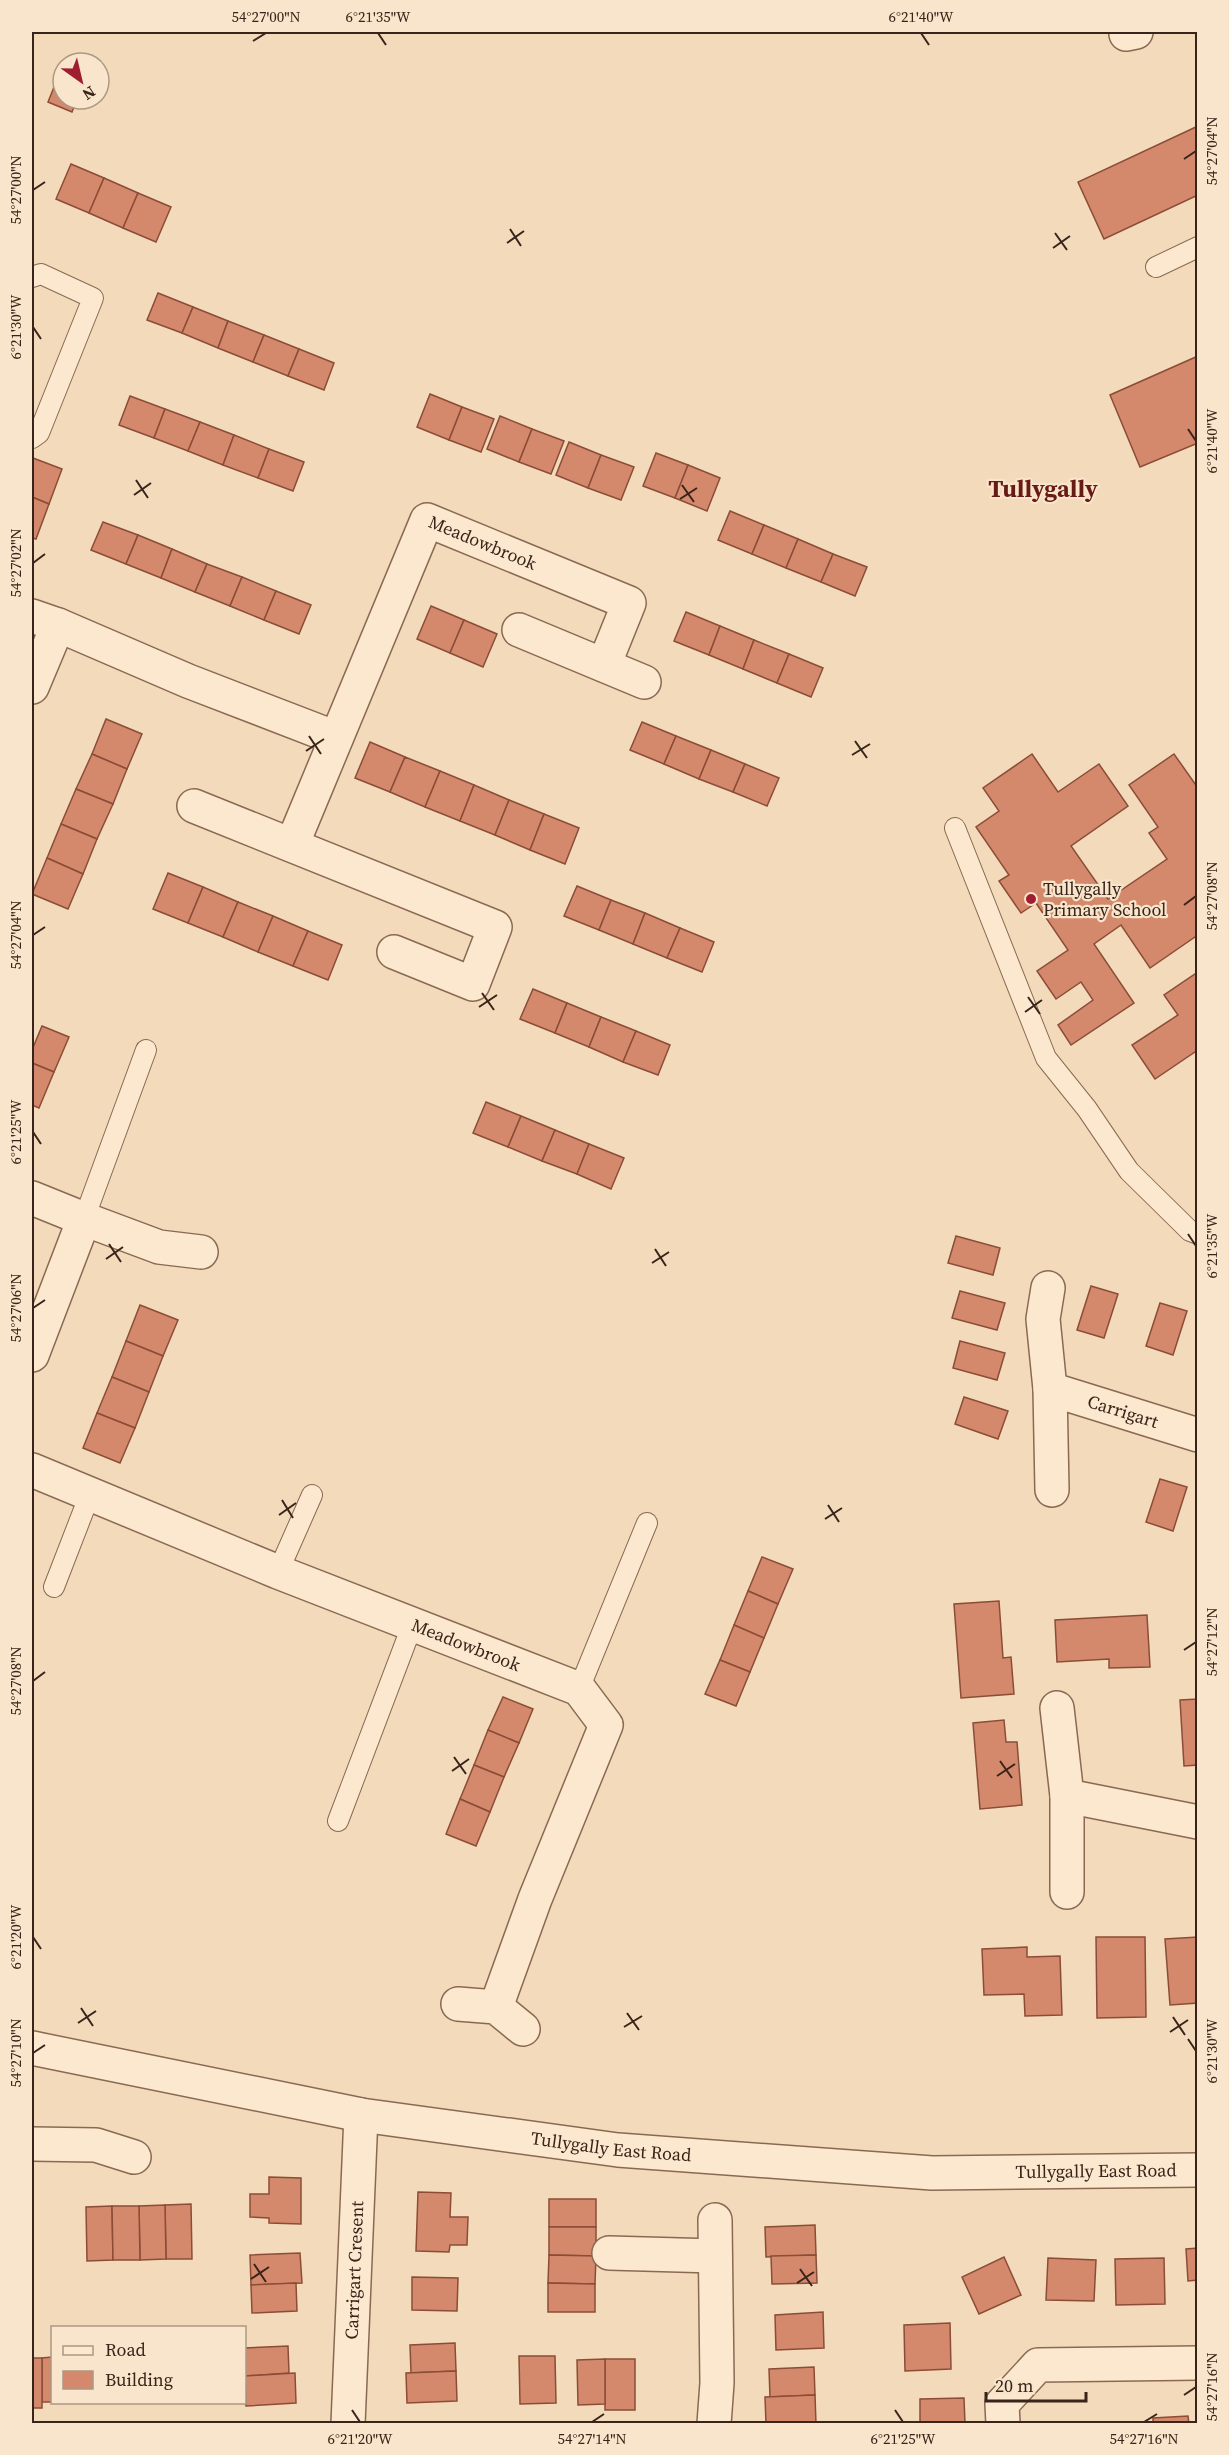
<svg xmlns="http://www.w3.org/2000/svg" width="1229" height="2455" font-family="'Source Serif 4',serif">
<rect width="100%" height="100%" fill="#f2daba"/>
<g fill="#d4896c" stroke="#8b4d37" stroke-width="1.5">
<polygon points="58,77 63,79 63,99 77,99 72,112 48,102"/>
<polygon points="1198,126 1198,195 1104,239 1078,182"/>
<polygon points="71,164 104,178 89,213 56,199"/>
<polygon points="104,178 138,193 123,228 89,213"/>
<polygon points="138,193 171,207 156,242 123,228"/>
<polygon points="158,293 193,307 182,333 147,320"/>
<polygon points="193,307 228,321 218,348 182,333"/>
<polygon points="228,321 264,335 253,362 218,348"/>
<polygon points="264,335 299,349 288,376 253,362"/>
<polygon points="299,349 334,363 324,390 288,376"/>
<polygon points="1198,356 1198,443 1140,467 1110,395"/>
<polygon points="430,394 462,407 449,440 417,427"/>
<polygon points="130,396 165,409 154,438 119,425"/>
<polygon points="462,407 494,419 481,452 449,440"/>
<polygon points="165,409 200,422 188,451 154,438"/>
<polygon points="500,416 532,429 519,462 487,449"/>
<polygon points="200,422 234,435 223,465 188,451"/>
<polygon points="532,429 564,441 551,474 519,462"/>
<polygon points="234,435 269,449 258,478 223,465"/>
<polygon points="569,442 601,455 588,488 556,475"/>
<polygon points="269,449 304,462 293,491 258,478"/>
<polygon points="656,453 688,465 675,498 643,486"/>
<polygon points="601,455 634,467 621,500 588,488"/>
<polygon points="33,458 62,469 49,504 32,497"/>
<polygon points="688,465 720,478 707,511 675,498"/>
<polygon points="32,497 49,504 36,539 32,538"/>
<polygon points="730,511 764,525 752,554 718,540"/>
<polygon points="103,522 138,535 126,564 91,550"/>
<polygon points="764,525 798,539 786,568 752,554"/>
<polygon points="138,535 172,549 161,578 126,564"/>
<polygon points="798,539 833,554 821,582 786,568"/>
<polygon points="172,549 207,564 195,592 161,578"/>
<polygon points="833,554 867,567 855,596 821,582"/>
<polygon points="207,564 242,577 230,606 195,592"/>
<polygon points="242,577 276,591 264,620 230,606"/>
<polygon points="276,591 311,605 299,634 264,620"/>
<polygon points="431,606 464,620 450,653 417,639"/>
<polygon points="686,612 720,626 709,655 674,641"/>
<polygon points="464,620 497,634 483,667 450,653"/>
<polygon points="720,626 754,640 743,669 709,655"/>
<polygon points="754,640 789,654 777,683 743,669"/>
<polygon points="789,654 823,668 811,697 777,683"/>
<polygon points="106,719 142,734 127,769 92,754"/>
<polygon points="642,722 676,736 664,764 630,750"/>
<polygon points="676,736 711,750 699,779 664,764"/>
<polygon points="370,742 405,757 390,792 355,778"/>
<polygon points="711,750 745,764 733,792 699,779"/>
<polygon points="92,754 127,769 113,804 76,789"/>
<polygon points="1032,754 1058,792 1099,764 1128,806 1071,846 1108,899 1167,859 1149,833 1158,827 1129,785 1174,754 1198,788 1198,941 1195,937 1150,968 1121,925 1094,944 1134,1003 1071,1045 1058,1025 1093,1000 1081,982 1056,999 1037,971 1068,950 1036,903 1021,913 999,881 1009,875 976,827 999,811 983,788"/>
<polygon points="405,757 440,771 425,807 390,792"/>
<polygon points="745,764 779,778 767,806 733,792"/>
<polygon points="440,771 474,785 460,821 425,807"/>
<polygon points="474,785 509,800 495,835 460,821"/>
<polygon points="76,789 113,804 97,839 61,824"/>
<polygon points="509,800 544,814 530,850 495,835"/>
<polygon points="544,814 579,828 565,864 530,850"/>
<polygon points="61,824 97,839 83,874 47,858"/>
<polygon points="47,858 83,874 68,909 32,894"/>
<polygon points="168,873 203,887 188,923 153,909"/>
<polygon points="577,886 611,900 599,930 564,916"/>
<polygon points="203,887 238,902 223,937 188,923"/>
<polygon points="611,900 645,913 633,944 599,930"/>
<polygon points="238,902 273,916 258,952 223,937"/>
<polygon points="645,913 680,928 667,958 633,944"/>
<polygon points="273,916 308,931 293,966 258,952"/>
<polygon points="680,928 714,942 702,972 667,958"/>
<polygon points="308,931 342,945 328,980 293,966"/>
<polygon points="1198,972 1198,1056 1195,1052 1155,1079 1132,1045 1178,1015 1164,995"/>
<polygon points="533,989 567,1003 555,1033 520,1019"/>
<polygon points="567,1003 601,1017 589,1047 555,1033"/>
<polygon points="601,1017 636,1031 623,1062 589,1047"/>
<polygon points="42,1026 69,1037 54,1072 32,1063 32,1050"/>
<polygon points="636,1031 670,1045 658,1075 623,1062"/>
<polygon points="32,1063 54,1072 39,1108 32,1105"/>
<polygon points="486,1102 521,1116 508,1147 473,1133"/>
<polygon points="521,1116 555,1130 542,1161 508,1147"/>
<polygon points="555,1130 589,1144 577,1174 542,1161"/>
<polygon points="589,1144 624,1158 611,1189 577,1174"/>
<polygon points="956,1236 1000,1248 993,1275 948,1263"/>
<polygon points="1091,1286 1118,1294 1104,1338 1077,1330"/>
<polygon points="960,1291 1005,1303 997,1330 952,1318"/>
<polygon points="1160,1303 1187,1311 1173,1355 1146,1346"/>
<polygon points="140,1305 178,1320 163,1356 126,1341"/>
<polygon points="126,1341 163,1356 149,1392 112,1377"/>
<polygon points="960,1341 1005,1353 997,1380 953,1368"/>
<polygon points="112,1377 149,1392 135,1428 97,1413"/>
<polygon points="964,1397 1008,1411 998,1439 955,1424"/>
<polygon points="97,1413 135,1428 120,1463 83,1448"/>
<polygon points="1160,1479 1187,1487 1173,1531 1146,1522"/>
<polygon points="762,1557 793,1569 778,1604 748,1591"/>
<polygon points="748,1591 778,1604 764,1638 734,1625"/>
<polygon points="999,1601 1003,1658 1011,1657 1014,1694 961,1698 954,1604"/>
<polygon points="1147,1615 1150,1667 1109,1668 1109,1659 1057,1662 1055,1620"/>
<polygon points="734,1625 764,1638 750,1672 720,1660"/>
<polygon points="720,1660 750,1672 736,1706 705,1694"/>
<polygon points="503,1697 533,1709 519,1743 488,1730"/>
<polygon points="1198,1699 1198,1765 1184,1766 1180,1700"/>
<polygon points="1004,1720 1006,1742 1017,1742 1022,1805 980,1809 973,1723"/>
<polygon points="488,1730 519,1743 504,1777 474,1765"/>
<polygon points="474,1765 504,1777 490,1812 460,1799"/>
<polygon points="460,1799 490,1812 476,1846 446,1834"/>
<polygon points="1096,1937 1145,1937 1146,2017 1097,2018"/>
<polygon points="1198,1937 1198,2003 1170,2005 1165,1939"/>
<polygon points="1027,1947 1027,1957 1060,1956 1062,2015 1025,2016 1024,1994 984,1995 982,1949"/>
<polygon points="269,2177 301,2178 301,2224 269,2223 269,2218 250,2217 250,2194 269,2194"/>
<polygon points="418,2192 451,2193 450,2217 468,2217 467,2245 450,2245 449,2252 416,2251"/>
<rect x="549" y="2199" width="47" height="28"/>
<polygon points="191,2204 192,2259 166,2259 165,2205"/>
<polygon points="165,2205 166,2259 140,2260 139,2206"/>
<polygon points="112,2206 113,2260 87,2261 86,2207"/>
<polygon points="112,2206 139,2206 140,2260 113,2260"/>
<polygon points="815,2225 816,2255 766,2257 765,2227"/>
<polygon points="549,2227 596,2227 596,2256 549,2255"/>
<polygon points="1198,2248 1198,2280 1188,2281 1186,2249"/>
<polygon points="300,2253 302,2283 251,2285 250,2255"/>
<polygon points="549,2255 596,2256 595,2284 548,2283"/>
<polygon points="816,2255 817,2283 772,2284 771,2256"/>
<polygon points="1004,2257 1021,2295 979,2314 962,2277"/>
<polygon points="1048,2258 1096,2260 1094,2301 1046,2300"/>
<polygon points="1164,2258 1165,2304 1116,2305 1115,2259"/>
<polygon points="412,2277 458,2278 457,2311 412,2310"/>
<polygon points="296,2283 297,2311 252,2313 251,2285"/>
<polygon points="548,2283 595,2284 595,2312 548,2312"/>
<polygon points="823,2312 824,2348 776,2350 775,2315"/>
<polygon points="950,2323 951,2369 905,2371 904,2325"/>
<polygon points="455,2343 456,2371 411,2373 410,2345"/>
<polygon points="288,2346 289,2373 245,2376 244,2348"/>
<polygon points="519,2356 555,2356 556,2403 520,2404"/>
<polygon points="52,2357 52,2402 42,2402 42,2358"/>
<rect x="32" y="2358" width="10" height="50"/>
<rect x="605" y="2359" width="30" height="51"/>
<polygon points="605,2359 605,2404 578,2405 577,2360"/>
<polygon points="814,2367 815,2395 770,2397 769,2369"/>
<polygon points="456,2371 457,2401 407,2403 406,2373"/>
<polygon points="295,2373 296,2403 246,2406 245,2376"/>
<polygon points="815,2395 816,2424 766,2424 765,2397"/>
<polygon points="964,2398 965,2424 920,2424 920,2399"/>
<polygon points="1188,2416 1189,2424 1153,2424 1153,2418"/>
</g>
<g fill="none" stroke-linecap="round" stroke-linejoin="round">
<defs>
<g id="service">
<polyline points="1156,267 1198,247"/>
<polyline points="32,277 41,274 93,298 39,433 32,438"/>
<polyline points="955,828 1046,1058 1087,1109 1129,1171 1190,1231 1198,1234"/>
<polyline points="84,1219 146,1050"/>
<polyline points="278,1572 312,1495"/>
<polyline points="54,1587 90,1494"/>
<polyline points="579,1689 647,1523"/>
<polyline points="338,1821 413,1623"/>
</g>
<g id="minor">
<polyline points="1126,34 1136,32"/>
<polyline points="32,616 58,625 188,681 336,738"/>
<polyline points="519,630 644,682"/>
<polyline points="32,687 58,625"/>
<polyline points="194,806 495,927 473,984 394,952"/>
<path id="s1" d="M292 845 427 520 629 603 604 665"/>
<polyline points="32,1198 84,1219"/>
<path id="s2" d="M1048 1288 1043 1319 1050 1389 1198 1435"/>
<polyline points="32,1355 84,1219 159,1247 201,1252"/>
<polyline points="1050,1389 1052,1490"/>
<path id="s3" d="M32 1470 278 1572 579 1689 606 1725 535 1899 496 2007"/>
<polyline points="1057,1708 1067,1796 1198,1822"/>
<polyline points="1067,1892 1067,1796"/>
<polyline points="458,2004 496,2007 523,2029"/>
<polyline points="32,2144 96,2145 134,2157"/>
<polyline points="609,2253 715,2256"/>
<path id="s4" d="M348 2424 361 2115"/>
<polyline points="714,2424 717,2383 715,2220"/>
<polyline points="1003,2424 1002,2404 1038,2365 1198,2363"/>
</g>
<g id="tertiary">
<path id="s5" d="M32 2048 361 2115 618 2150 932 2173 1198 2170"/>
</g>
</defs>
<use href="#service" stroke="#8a6953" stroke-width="22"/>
<use href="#minor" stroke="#8a6953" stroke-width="36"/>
<use href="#tertiary" stroke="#8a6953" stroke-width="36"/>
<use href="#service" stroke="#fce8ce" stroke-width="20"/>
<use href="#minor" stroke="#fce8ce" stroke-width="33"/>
<use href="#tertiary" stroke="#fce8ce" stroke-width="33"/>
</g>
<path fill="none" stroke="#38241a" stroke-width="2" d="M378 33 386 45M921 33 929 45M253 41 266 33M1184 159 1196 151M33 190 45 182M510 229 521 246M1055 233 1067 250M507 243 524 231M1053 248 1070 236M33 327 41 339M1188 429 1196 441M136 480 148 498M682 485 694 502M134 495 151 483M680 499 697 488M33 563 45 554M309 736 321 754M855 741 867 758M306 751 324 739M852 755 870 744M1184 905 1196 896M33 935 45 927M482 993 494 1010M1028 997 1040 1014M479 1007 497 995M1025 1012 1042 1000M33 1132 41 1144M1188 1234 1196 1246M109 1244 121 1262M655 1249 666 1266M106 1259 123 1247M652 1263 669 1252M33 1308 45 1300M282 1500 293 1518M828 1505 839 1522M279 1515 296 1503M825 1519 842 1508M1184 1650 1196 1642M33 1681 45 1672M454 1757 466 1774M1000 1761 1012 1778M452 1771 469 1759M997 1776 1015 1764M33 1937 41 1949M81 2008 93 2026M627 2013 639 2030M1173 2017 1185 2035M78 2023 96 2011M624 2027 642 2016M1170 2032 1188 2020M1188 2039 1196 2051M33 2053 45 2045M254 2264 266 2282M800 2269 812 2286M251 2279 269 2267M797 2283 814 2272M1184 2395 1196 2387M352 2410 360 2422M895 2410 903 2422M592 2422 604 2414M1144 2422 1157 2414"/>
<circle fill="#9f1e30" stroke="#f9e5cb" stroke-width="2" cx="1031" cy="899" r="6"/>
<g text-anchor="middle" stroke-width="4.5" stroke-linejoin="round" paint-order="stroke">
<g font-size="18" fill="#38241a" stroke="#f9e5cb">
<text dy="6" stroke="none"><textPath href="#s1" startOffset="412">Meadowbrook</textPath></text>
<text dy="6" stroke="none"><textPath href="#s2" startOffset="178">Carrigart</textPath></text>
<text dy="6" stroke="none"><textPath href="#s3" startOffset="468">Meadowbrook</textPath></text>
<text dy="6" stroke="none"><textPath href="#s5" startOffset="588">Tullygally East Road</textPath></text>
<text dy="6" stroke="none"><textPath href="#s5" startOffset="1074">Tullygally East Road</textPath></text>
<text dy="6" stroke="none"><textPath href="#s4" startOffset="154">Carrigart Cresent</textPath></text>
</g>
<g font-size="18" fill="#38241a" stroke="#f9e5cb" text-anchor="start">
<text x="1043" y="895">Tullygally<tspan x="1043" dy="21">Primary School</tspan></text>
</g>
<g font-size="24" font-weight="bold" fill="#681b15" stroke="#f9e5cb">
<text x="1043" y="497">Tullygally</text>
</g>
</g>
<rect width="1229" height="2455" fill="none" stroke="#f9e5cb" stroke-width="66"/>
<rect x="51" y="2326" width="195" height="78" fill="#f9e5cb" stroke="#ac9884" stroke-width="1.5"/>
<rect x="63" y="2346" width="30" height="9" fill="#fce8ce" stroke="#ac9884" stroke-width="1.5"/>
<text x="105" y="2356" font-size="18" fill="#38241a">Road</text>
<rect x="63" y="2371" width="30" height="18" fill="#d4896c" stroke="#ac9884" stroke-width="1.5"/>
<text x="105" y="2386" font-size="18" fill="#38241a">Building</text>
<g transform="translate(81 81) rotate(146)"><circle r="28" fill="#f9e5cb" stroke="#ac9884" stroke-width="1.5"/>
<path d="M0-4.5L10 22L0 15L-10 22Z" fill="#9f1e30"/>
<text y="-9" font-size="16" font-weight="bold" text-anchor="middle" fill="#38241a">N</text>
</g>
<path d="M986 2392v9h100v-9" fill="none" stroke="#38241a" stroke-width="3"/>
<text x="995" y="2392" font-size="18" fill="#38241a" stroke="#f9e5cb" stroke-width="4.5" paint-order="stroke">20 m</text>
<rect x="33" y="33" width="1163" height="2389" fill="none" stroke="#38241a" stroke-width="2"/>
<g font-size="15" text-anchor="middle" fill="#38241a">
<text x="266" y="22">54°27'00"N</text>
<text x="378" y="22">6°21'35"W</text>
<text x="921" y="22">6°21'40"W</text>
<text transform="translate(1212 151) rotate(-90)" y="5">54°27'04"N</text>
<text transform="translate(16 190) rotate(-90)" y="5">54°27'00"N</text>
<text transform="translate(16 327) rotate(-90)" y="5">6°21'30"W</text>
<text transform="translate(1212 441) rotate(-90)" y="5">6°21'40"W</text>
<text transform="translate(16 563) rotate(-90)" y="5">54°27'02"N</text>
<text transform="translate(1212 896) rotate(-90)" y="5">54°27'08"N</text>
<text transform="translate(16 935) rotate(-90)" y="5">54°27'04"N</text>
<text transform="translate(16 1132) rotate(-90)" y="5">6°21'25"W</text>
<text transform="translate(1212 1246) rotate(-90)" y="5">6°21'35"W</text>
<text transform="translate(16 1308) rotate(-90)" y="5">54°27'06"N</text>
<text transform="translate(1212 1642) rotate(-90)" y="5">54°27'12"N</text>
<text transform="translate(16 1681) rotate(-90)" y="5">54°27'08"N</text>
<text transform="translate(16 1937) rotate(-90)" y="5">6°21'20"W</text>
<text transform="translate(1212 2051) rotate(-90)" y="5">6°21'30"W</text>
<text transform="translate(16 2053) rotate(-90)" y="5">54°27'10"N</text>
<text transform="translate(1212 2387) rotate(-90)" y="5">54°27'16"N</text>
<text x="360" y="2444">6°21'20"W</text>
<text x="592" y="2444">54°27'14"N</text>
<text x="903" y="2444">6°21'25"W</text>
<text x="1144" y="2444">54°27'16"N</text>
</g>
</svg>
